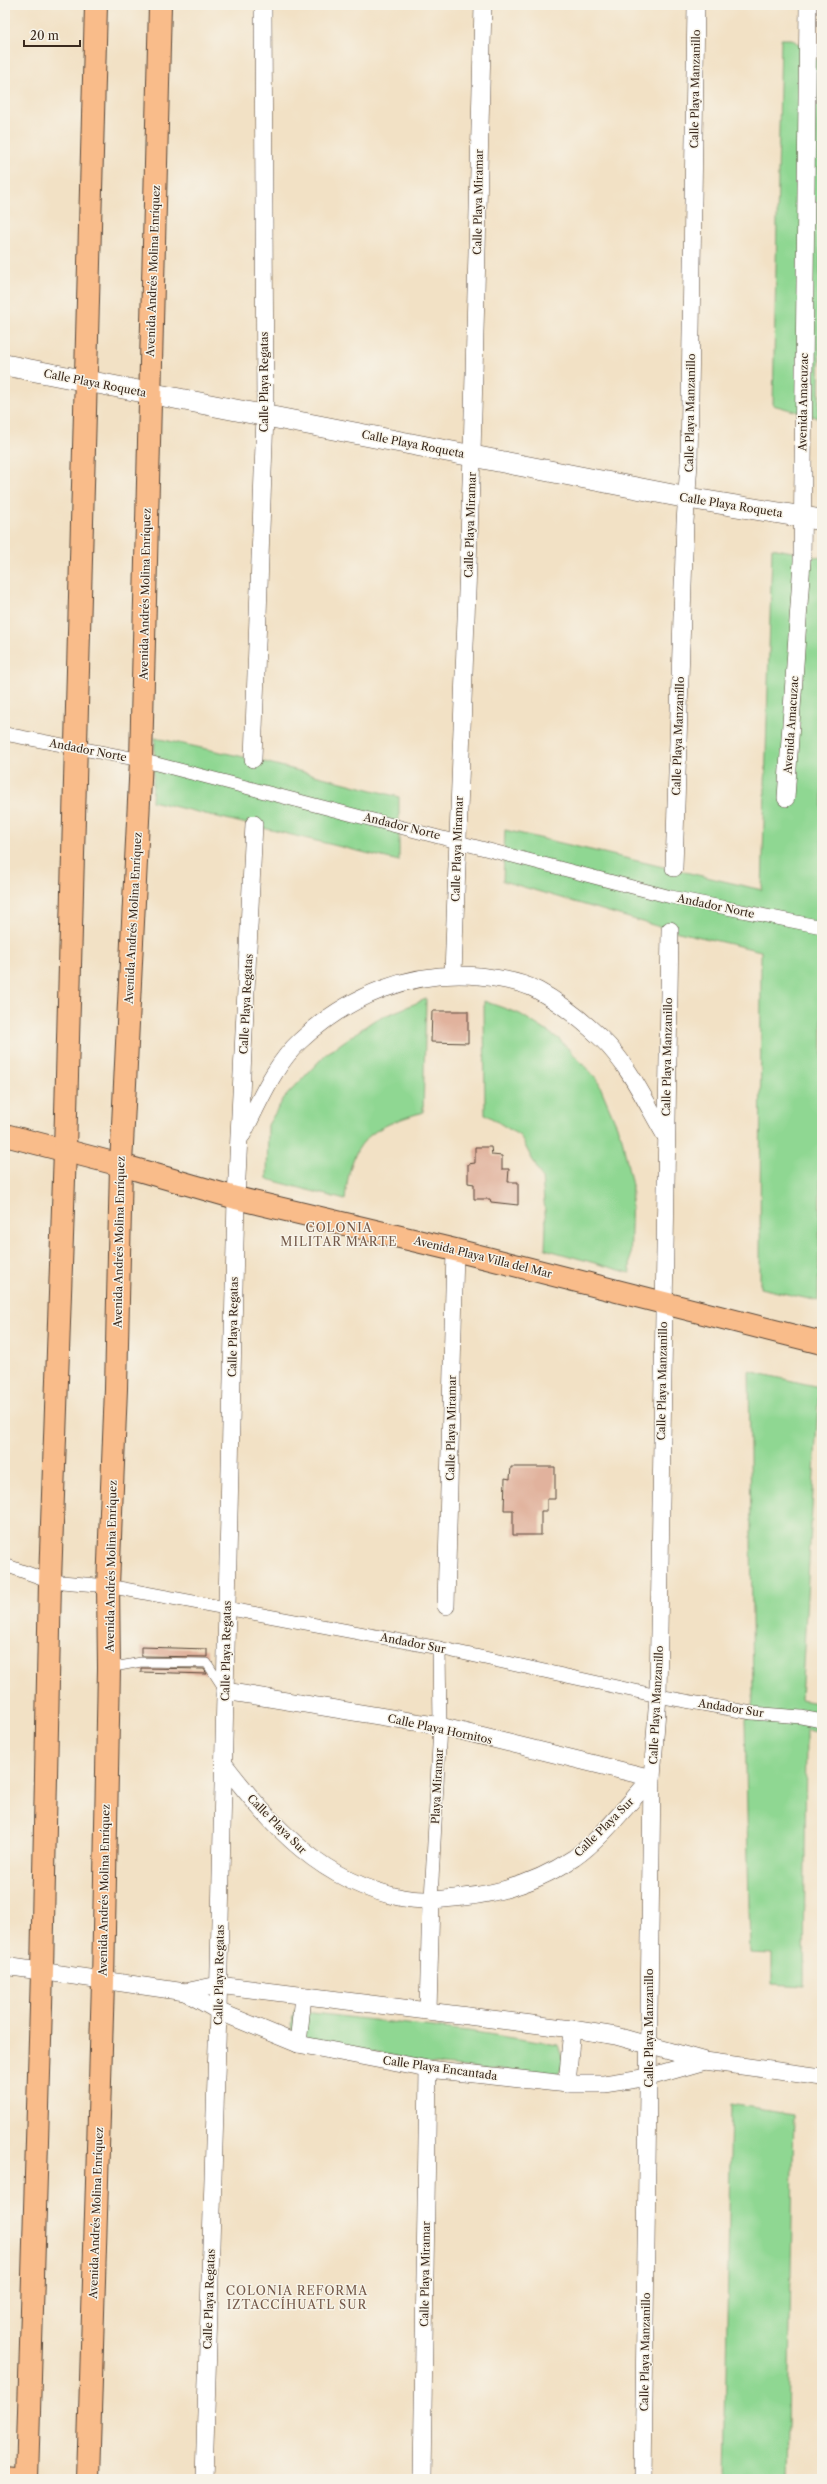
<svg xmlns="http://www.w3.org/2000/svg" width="827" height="2484" font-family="'Libre Caslon Text',serif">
<rect width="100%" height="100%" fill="#f7f3e8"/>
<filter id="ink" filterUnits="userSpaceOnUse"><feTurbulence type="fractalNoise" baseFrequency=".025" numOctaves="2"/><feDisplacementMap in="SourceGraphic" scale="8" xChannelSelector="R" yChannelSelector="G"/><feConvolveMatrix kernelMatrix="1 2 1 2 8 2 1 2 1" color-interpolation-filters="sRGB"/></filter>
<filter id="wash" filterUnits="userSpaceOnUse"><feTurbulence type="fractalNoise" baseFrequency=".012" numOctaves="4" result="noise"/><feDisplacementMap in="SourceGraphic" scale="16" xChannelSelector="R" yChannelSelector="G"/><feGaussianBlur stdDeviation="0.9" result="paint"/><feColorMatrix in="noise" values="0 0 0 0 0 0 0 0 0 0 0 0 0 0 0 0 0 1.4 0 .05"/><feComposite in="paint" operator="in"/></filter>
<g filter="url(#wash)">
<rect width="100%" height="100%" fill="#f2e1c5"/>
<g fill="#8fd792" stroke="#658058">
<polygon points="781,39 792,39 822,64 819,418 773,405"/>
<polygon points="772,548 822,558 822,1089 818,1301 760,1288 761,951 670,930 503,881 505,830 762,890"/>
<polygon points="155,738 253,759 399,797 399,861 152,801"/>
<path d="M426 999 423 1112C367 1129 351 1140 345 1200L267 1179 268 1125 284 1098 326 1054 373 1021Z"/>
<polygon points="484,1001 520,1014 559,1039 597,1079 622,1138 632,1186 630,1273 545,1249 546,1224 542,1178 520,1136 485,1114"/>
<polygon points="749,1371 819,1387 801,1700 822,1704 822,1733 806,1730 804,1986 772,1984 772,1954 750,1953 745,1719 751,1717 753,1696"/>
<polygon points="295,2011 468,2031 558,2045 564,2061 559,2075 441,2065 293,2037 291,2023"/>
<polygon points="731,2104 794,2114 787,2479 724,2479"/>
</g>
<g id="blocks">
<g fill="#e1b29d">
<polygon points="432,1011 468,1011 468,1043 431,1042"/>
<polygon points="475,1147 491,1147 492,1155 502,1156 502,1169 509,1169 508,1182 518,1182 518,1205 491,1202 490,1199 474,1199 474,1184 468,1183 468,1164 475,1163"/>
<polygon points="511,1467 555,1467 555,1499 547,1499 547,1511 541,1511 541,1535 513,1535 513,1510 504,1510 505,1478 510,1479"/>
<polygon points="141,1647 207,1649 207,1657 141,1656"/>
<polygon points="141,1668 204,1669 207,1674 141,1672"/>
</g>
</g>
</g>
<g filter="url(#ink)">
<use href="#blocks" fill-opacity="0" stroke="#564537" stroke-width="1"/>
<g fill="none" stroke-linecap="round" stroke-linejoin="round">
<defs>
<polyline id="service" points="109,1668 141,1662 207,1663 223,1688"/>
<g id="pedestrian">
<polyline points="5,734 141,760 671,897 822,927"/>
<polyline points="5,1565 50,1581 108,1586 439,1648 658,1696 752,1713 801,1717 822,1721"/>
<polyline points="431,1900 440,1726 439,1648"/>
</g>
<g id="minor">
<polyline points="253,759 265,415 263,5"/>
<polyline points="786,798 802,561 808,5"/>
<polyline points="674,868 685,522 689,463 696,5"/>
<polyline points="453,974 472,455 483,5"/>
<path d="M242 1135C259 1103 273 1066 300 1041 349 995 412 970 479 976 498 978 519 981 537 990 561 1003 583 1021 602 1039 629 1065 646 1103 665 1135"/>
<polyline points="446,1606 455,1250"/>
<polyline points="225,1691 440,1726 652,1778"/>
<path d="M224 1764C273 1827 321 1882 403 1898 423 1902 444 1899 464 1897 502 1893 541 1880 574 1858 604 1837 627 1804 652 1778"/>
<polyline points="5,1966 185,1992 218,1985 572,2029 616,2036 705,2061 822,2077"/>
<polyline points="185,1992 218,2011 298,2044 428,2069 567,2084 604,2084 649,2077 705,2061"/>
<polyline points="428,2011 431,1900"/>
<polyline points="298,2044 303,1996"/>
<polyline points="567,2084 572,2029"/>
<polyline points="204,2479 218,2011 236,1198 254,824"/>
<polyline points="422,2479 428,2069"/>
<polyline points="643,2479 652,1778 658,1696 670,930"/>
</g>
<polyline id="tertiary" points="5,365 688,498 822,520"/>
<g id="primary">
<polyline points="5,1135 121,1165 236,1198 455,1250 822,1343"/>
<polyline points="5,2478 17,2479"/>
<polyline points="27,2479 42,1972 50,1581 65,1150 96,5"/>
<polyline points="88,2479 103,1982 109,1668 108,1586 116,1389 121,1165 141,760 160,5"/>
</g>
</defs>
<use href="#service" stroke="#564537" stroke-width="10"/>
<use href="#pedestrian" stroke="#564537" stroke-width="14"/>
<use href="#minor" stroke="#564537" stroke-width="18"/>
<use href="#tertiary" stroke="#564537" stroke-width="22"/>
<use href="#primary" stroke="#564537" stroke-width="24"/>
<use href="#service" stroke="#fff" stroke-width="9"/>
<use href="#pedestrian" stroke="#fff" stroke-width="13"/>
<use href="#minor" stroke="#fff" stroke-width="17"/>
<use href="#tertiary" stroke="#fff" stroke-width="21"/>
<use href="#primary" stroke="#f9bc8a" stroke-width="22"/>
</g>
</g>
<g text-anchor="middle" stroke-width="3" stroke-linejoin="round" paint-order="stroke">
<g font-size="11" fill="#3b2a1e" stroke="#f7f3e8">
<text transform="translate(695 89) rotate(-89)" y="4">Calle Playa Manzanillo</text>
<text transform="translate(478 202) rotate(-89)" y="4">Calle Playa Miramar</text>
<text transform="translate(153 271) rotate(-88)" y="4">Avenida Andrés Molina Enríquez</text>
<text transform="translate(264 382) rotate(-90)" y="4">Calle Playa Regatas</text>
<text transform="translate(95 383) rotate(11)" y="4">Calle Playa Roqueta</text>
<text transform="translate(803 402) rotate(-89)" y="4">Avenida Amacuzac</text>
<text transform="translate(690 413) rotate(-89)" y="4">Calle Playa Manzanillo</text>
<text transform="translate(413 444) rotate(11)" y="4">Calle Playa Roqueta</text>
<text transform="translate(731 505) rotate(9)" y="4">Calle Playa Roqueta</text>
<text transform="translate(470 525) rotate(-88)" y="4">Calle Playa Miramar</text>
<text transform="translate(145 594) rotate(-89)" y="4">Avenida Andrés Molina Enríquez</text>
<text transform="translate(791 725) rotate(-86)" y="4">Avenida Amacuzac</text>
<text transform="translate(678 736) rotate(-88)" y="4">Calle Playa Manzanillo</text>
<text transform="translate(88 750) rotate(11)" y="4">Andador Norte</text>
<text transform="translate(402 826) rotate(14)" y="4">Andador Norte</text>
<text transform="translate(457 849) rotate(-88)" y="4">Calle Playa Miramar</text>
<text transform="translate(716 906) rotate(12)" y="4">Andador Norte</text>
<text transform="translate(133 918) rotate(-87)" y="4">Avenida Andrés Molina Enríquez</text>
<text transform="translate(246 1004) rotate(-87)" y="4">Calle Playa Regatas</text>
<text transform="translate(667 1057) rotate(-89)" y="4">Calle Playa Manzanillo</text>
<text transform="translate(119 1242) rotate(-89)" y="4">Avenida Andrés Molina Enríquez</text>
<text transform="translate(483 1257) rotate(14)" y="4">Avenida Playa Villa del Mar</text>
<text transform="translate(233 1327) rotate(-89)" y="4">Calle Playa Regatas</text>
<text transform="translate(662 1381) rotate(-89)" y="4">Calle Playa Manzanillo</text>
<text transform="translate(451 1428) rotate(-89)" y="4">Calle Playa Miramar</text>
<text transform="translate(111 1566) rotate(-89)" y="4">Avenida Andrés Molina Enríquez</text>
<text transform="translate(413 1643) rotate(11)" y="4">Andador Sur</text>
<text transform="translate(226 1651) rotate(-89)" y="4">Calle Playa Regatas</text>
<text transform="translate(656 1705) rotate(-87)" y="4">Calle Playa Manzanillo</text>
<text transform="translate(731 1708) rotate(9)" y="4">Andador Sur</text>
<text transform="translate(440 1729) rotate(12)" y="4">Calle Playa Hornitos</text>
<text transform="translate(437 1786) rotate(-87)" y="4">Playa Miramar</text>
<text transform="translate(277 1824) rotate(45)" y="4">Calle Playa Sur</text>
<text transform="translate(604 1827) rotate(-45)" y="4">Calle Playa Sur</text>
<text transform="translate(104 1890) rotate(-89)" y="4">Avenida Andrés Molina Enríquez</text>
<text transform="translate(219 1975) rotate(-89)" y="4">Calle Playa Regatas</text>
<text transform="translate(649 2028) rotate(-90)" y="4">Calle Playa Manzanillo</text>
<text transform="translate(440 2068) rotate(8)" y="4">Calle Playa Encantada</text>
<text transform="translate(96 2213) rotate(-88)" y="4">Avenida Andrés Molina Enríquez</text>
<text transform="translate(425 2274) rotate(-89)" y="4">Calle Playa Miramar</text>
<text transform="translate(209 2299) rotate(-88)" y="4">Calle Playa Regatas</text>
<text transform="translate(645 2352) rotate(-89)" y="4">Calle Playa Manzanillo</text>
</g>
<g font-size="12" letter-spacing="1" fill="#755a4a" stroke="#f7f3e8">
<text x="339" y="1232">COLONIA<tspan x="339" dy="14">MILITAR MARTE</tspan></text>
<text x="297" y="2295">COLONIA REFORMA<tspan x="297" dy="14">IZTACCÍHUATL SUR</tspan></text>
</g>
</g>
<rect width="827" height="2484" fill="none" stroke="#f7f3e8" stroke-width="20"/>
<path d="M24 40v6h56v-6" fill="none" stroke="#3b2a1e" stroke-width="2"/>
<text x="30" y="40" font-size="12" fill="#3b2a1e" stroke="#f7f3e8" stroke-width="3" paint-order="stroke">20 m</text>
</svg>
